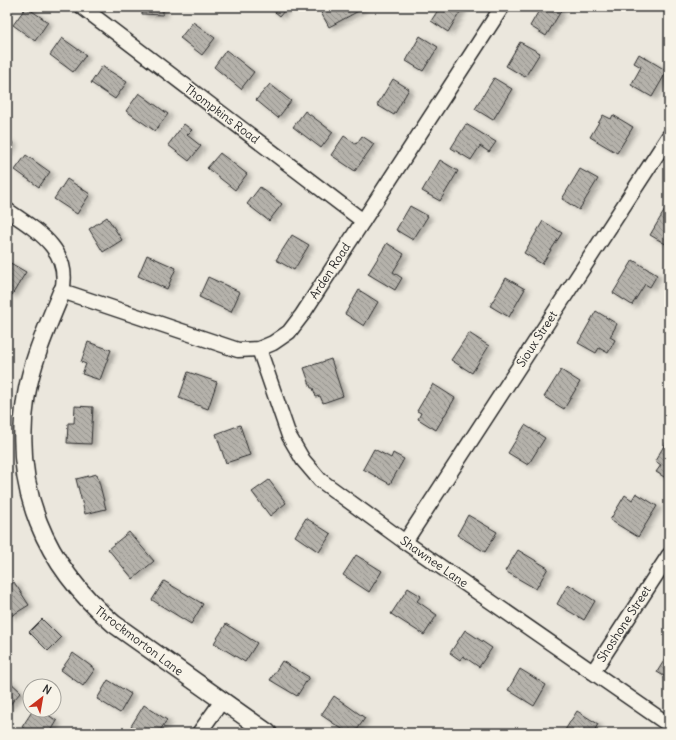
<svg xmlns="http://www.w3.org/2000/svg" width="676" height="740" font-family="Delius,sans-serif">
<defs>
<pattern id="building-back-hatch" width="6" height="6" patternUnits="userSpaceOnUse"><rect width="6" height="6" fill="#b5b2ab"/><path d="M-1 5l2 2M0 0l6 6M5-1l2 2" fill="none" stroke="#93918b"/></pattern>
<filter id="shadow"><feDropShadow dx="4.5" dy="2.5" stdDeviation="2" flood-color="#0004"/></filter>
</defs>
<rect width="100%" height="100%" fill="#ebe7dd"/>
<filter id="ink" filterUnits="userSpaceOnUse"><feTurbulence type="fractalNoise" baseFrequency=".025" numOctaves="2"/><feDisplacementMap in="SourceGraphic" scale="8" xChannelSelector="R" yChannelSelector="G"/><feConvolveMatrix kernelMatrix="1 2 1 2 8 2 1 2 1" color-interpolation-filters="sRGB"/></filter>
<g filter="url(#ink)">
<g fill="url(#building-back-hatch)" stroke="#2b2b2b" filter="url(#shadow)">
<polygon points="26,7 48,22 35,41 13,25"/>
<polygon points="142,7 163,7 163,15 142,14"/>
<polygon points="269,7 287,7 280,16"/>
<polygon points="323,7 364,7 364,8 329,27 319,9"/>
<polygon points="440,7 463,7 448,32 431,21"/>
<polygon points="541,7 554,7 561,11 546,36 530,26"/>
<polygon points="193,22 215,38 202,55 180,38"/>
<polygon points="420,36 438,47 423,71 406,61"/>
<polygon points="62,38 86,55 73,72 50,55"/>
<polygon points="520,42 540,53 525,77 506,66"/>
<polygon points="226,50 254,72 241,89 214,67"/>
<polygon points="639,54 667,71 652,97 631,85 641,67 634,63"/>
<polygon points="102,66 127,82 115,99 91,83"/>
<polygon points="494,78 512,89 493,120 475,109"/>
<polygon points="393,79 409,89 394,115 377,105"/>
<polygon points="270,84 291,101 278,118 256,100"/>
<polygon points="139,93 168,114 155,131 126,111"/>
<polygon points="305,111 333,132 321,148 293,127"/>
<polygon points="603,115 611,119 613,115 633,127 617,153 590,137"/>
<polygon points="184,124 192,130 187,135 201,146 189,161 168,145"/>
<polygon points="466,124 496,142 489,152 480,146 471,160 451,148"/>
<polygon points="344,136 356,144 362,136 374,144 355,171 331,155"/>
<polygon points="7,139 13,143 7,153"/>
<polygon points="220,153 247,174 235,190 207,168"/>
<polygon points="26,155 50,172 39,187 15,170"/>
<polygon points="440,160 458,171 440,201 422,191"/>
<polygon points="580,169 598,179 579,210 562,199"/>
<polygon points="67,179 90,194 77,214 54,199"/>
<polygon points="260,187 282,204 269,221 247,204"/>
<polygon points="669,203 669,246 650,235"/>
<polygon points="410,206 428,216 413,240 396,230"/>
<polygon points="107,217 122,240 103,252 89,229"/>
<polygon points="543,221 562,233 542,264 524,253"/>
<polygon points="292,235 309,245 294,270 276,260"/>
<polygon points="387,243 404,254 393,272 402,278 395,290 368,274"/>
<polygon points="147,255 176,268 167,289 138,276"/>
<polygon points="633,260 657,275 650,287 645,284 632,305 613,293"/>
<polygon points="7,261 26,272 12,295 7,291"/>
<polygon points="208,277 240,292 231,312 199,297"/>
<polygon points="506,278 525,289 509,317 490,306"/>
<polygon points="359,290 378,302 364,326 345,314"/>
<polygon points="596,311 617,324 610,337 615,340 608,353 599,348 596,353 578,343"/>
<polygon points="469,333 489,346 472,373 451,360"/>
<polygon points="88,342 111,350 100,380 82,374 86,364 81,362"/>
<polygon points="331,359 343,396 323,403 320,396 316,397 313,388 311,388 304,368"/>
<polygon points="561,370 580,382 564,409 544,397"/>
<polygon points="188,372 217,382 208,409 179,398"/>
<polygon points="433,384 455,398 436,430 418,419 421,413 417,411"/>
<polygon points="75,406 93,407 91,444 67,443 68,423 74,423"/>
<polygon points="240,425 250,455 226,463 216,434"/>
<polygon points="525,425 545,438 528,465 508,453"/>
<polygon points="668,439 669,440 669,480 656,472 661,465 655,461"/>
<polygon points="374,449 391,458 393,453 404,459 390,484 363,469"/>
<polygon points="97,474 106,509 85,514 76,479"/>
<polygon points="269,480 286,503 270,516 252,492"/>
<polygon points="636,493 657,506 638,537 610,520 625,495 632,500"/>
<polygon points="468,515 497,532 485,552 457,535"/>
<polygon points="306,518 331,534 319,552 295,536"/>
<polygon points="129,532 154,561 133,579 108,549"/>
<polygon points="518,550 548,568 536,589 505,571"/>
<polygon points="356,555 382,571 369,592 343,575"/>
<polygon points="164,581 203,604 191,624 152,600"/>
<polygon points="14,582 29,605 11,616 7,610 7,587"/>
<polygon points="568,584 595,601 584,620 557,604"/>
<polygon points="408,588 421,596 417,601 437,615 424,635 391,614"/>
<polygon points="42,619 61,638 48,651 29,632"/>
<polygon points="226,624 257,643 245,662 214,643"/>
<polygon points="465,630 492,648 479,667 463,656 460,660 450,653"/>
<polygon points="73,653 95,669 83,686 61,670"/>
<polygon points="668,654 669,655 669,679 657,672"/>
<polygon points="282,661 309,677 297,696 270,680"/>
<polygon points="520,669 546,685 534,706 508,690"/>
<polygon points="7,679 21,692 7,708"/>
<polygon points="108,680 131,694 120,713 97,699"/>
<polygon points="334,696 365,718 355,733 348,733 321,715"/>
<polygon points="144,705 167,720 158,733 142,733 131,726"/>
<polygon points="33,710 41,710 57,721 50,733 32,733 22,727"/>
<polygon points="577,711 598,724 593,733 569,733 565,730"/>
</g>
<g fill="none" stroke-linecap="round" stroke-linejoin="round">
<defs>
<g id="minor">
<polyline points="82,7 363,221"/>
<path d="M7 210C36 230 72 250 62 291L238 350 259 349 273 343 289 332 302 315 502 7"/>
<polyline points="259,349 289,436 303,460 320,480 405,542 669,725"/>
<polyline points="405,542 669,136"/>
<polyline points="593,672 669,555"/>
<polyline points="199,733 222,701"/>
</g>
<path id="tertiary" d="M62 291C48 325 32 360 26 397 12 488 44 565 114 624L268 733"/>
</defs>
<use href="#minor" stroke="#2b2b2b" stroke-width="17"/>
<use href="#tertiary" stroke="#2b2b2b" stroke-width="20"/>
<use href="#minor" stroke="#f7f3e8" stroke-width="14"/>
<use href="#tertiary" stroke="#f7f3e8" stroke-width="17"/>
</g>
</g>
<g text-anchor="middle" stroke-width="3" stroke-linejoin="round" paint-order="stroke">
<g font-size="12" fill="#2b2b2b" stroke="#f7f3e8">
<text transform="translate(222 114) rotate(37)" y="4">Thompkins Road</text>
<text transform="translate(330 271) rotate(-57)" y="4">Arden Road</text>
<text transform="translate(537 339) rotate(-57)" y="4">Sioux Street</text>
<text transform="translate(434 562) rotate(35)" y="4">Shawnee Lane</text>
<text transform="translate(624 624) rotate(-57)" y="4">Shoshone Street</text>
<text transform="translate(139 641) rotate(37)" y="4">Throckmorton Lane</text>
</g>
</g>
<rect width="676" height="740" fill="none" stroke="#f7f3e8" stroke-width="24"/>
<rect x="12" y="12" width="652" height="716" fill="none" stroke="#2b2b2b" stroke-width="1.5" filter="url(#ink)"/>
<g transform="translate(42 698) rotate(31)"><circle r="19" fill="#f7f3e8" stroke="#a5a39c"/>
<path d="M0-3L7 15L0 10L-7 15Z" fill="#c8321e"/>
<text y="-6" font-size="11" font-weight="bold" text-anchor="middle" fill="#2b2b2b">N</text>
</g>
</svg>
